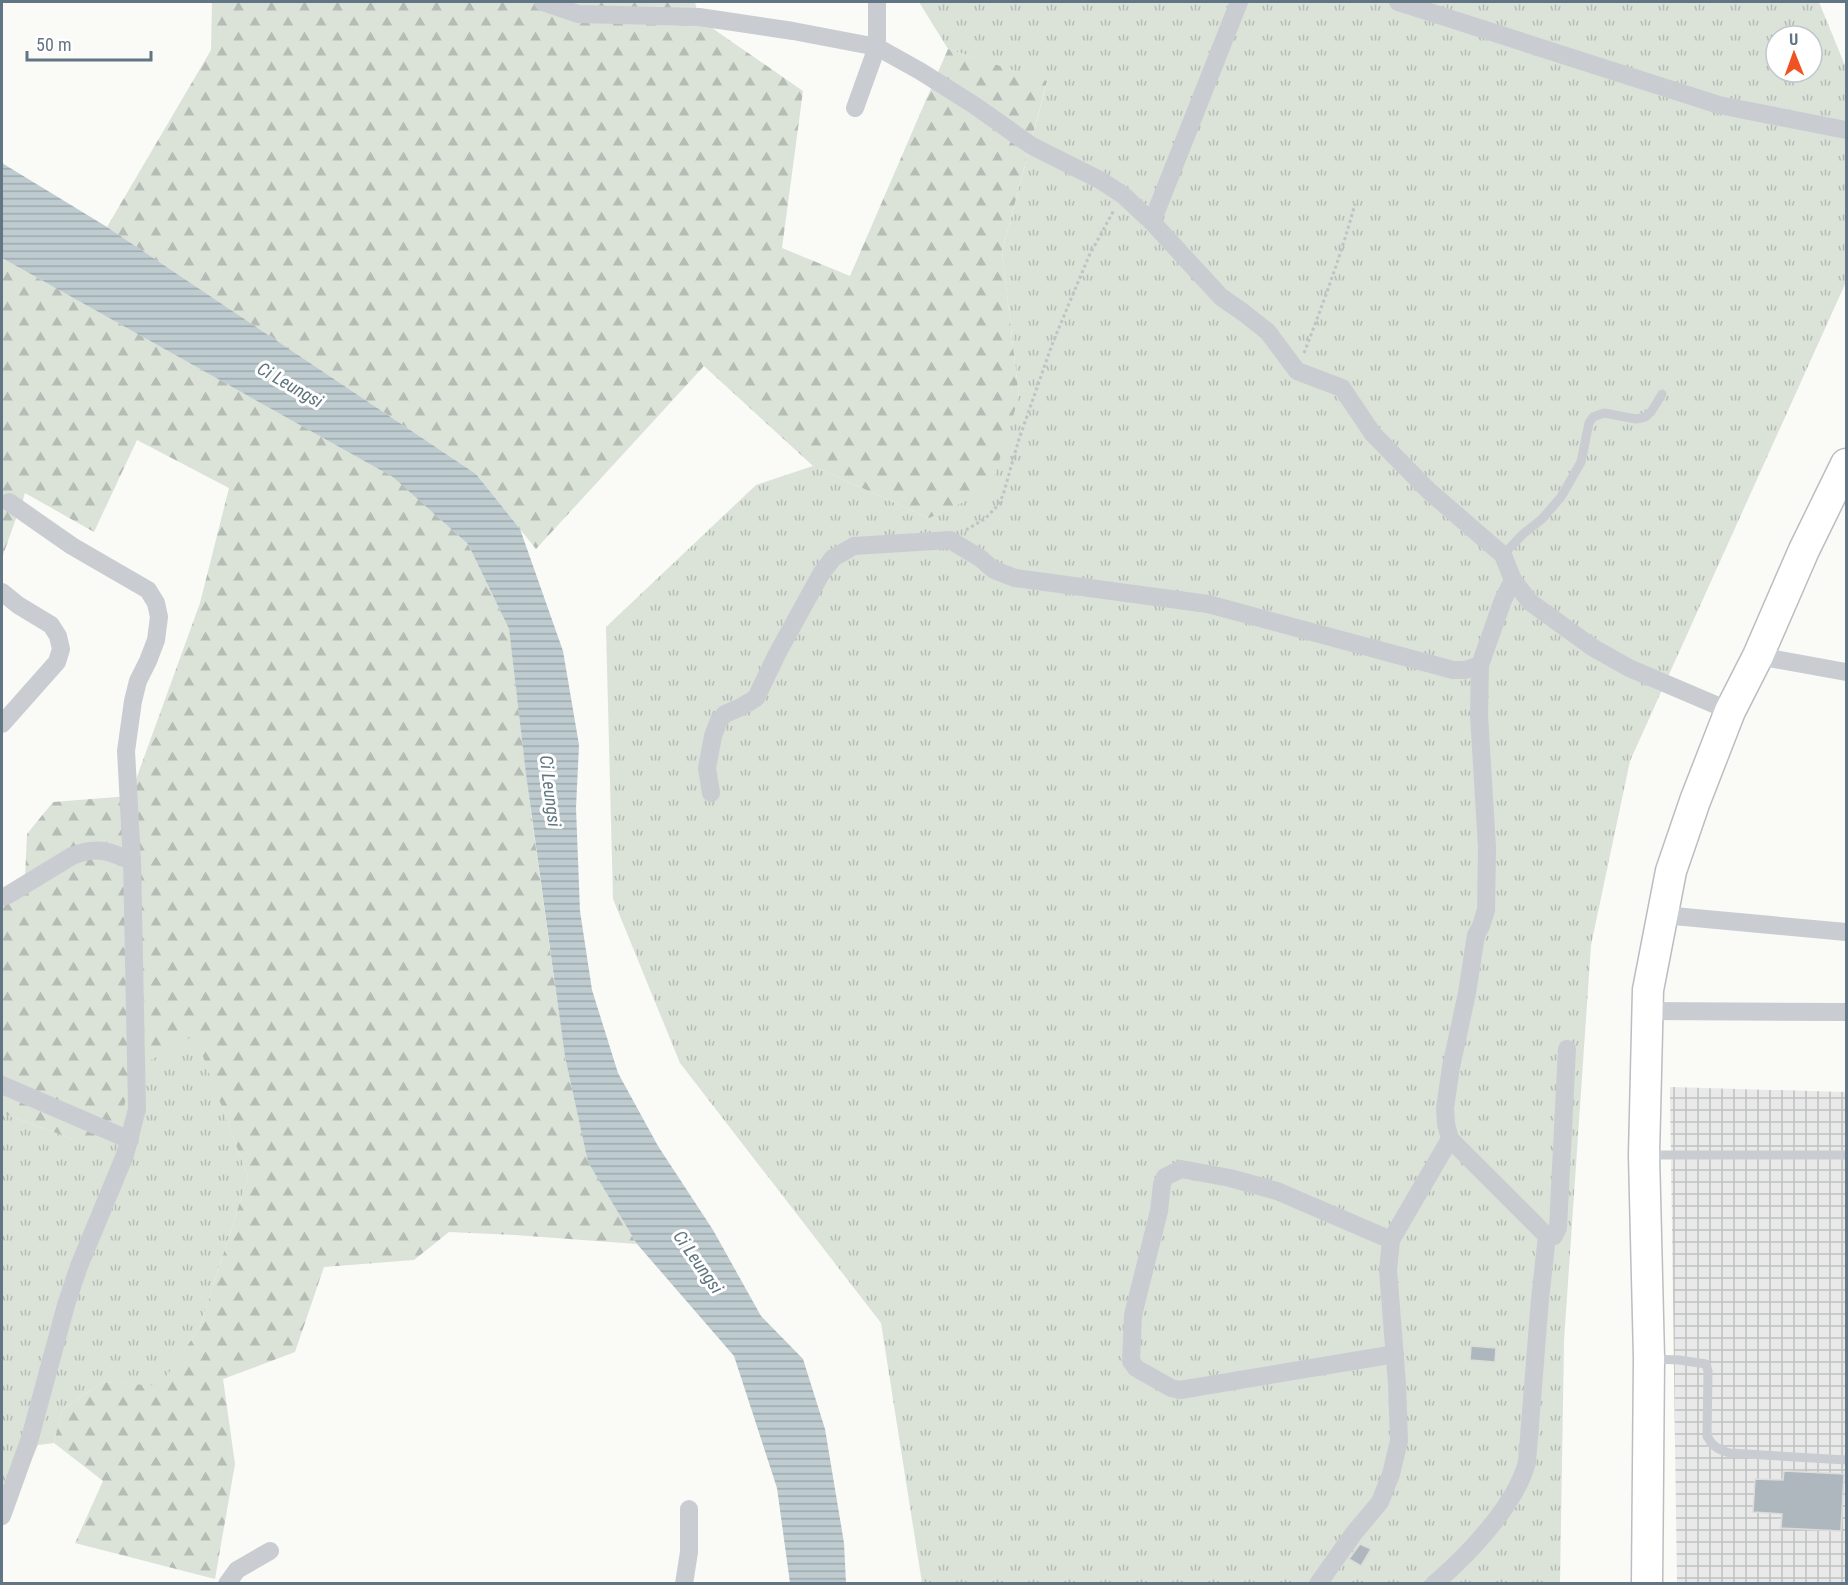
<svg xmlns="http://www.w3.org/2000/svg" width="1848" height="1585" font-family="'Roboto Condensed',sans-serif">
<defs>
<pattern id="industrial-grid" width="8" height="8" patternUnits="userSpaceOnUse" patternTransform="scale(1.5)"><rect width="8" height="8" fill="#e8e9e8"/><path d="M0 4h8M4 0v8" fill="none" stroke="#bfc1c2"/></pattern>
<pattern id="grass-tufts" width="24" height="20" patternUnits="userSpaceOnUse" patternTransform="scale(1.5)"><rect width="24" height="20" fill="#dbe2d8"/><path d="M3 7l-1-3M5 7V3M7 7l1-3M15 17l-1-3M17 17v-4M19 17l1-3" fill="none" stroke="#b5bcb5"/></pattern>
<pattern id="forest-firs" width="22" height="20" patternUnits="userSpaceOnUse" patternTransform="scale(1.5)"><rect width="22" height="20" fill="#dbe2d8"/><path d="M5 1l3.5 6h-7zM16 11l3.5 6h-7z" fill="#b5bcb5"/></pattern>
<pattern id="water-rules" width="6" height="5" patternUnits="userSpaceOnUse" patternTransform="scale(1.5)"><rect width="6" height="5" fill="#becbcf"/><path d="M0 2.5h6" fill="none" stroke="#9ea9ae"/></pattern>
</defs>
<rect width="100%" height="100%" fill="#fafaf7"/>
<polygon fill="url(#industrial-grid)" points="1670,1087 1846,1092 1846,1583 1677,1583"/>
<g fill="url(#grass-tufts)" fill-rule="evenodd">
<path d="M919 2H1819L1846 68V282L1630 761 1591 945 1564 1341 1560 1583H922L881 1323 680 1063 613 899 606 627 756 485 813 466 929 518 1019 397 1002 252 1047 82 948 49ZM1776 36H1812V72H1776Z"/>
<polygon points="195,1034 248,1177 200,1327 160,1387 103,1382 62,1410 54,1443 38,1445 12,1504 2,1500 2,1113 75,1140 133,1070"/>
</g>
<g fill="url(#forest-firs)">
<polygon points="212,2 695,2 699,19 803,91 782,248 850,276 948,49 1047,81 1002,252 1019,397 990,490 929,518 813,466 704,366 536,549 476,474 107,227 211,50"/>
<polygon points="2,258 394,477 468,544 509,629 531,813 565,1057 588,1161 637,1244 515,1235 449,1232 414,1260 324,1267 295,1352 223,1379 235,1464 215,1579 75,1543 103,1481 54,1443 62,1410 103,1382 160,1386 200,1327 248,1177 195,1035 133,1070 118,1131 75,1140 2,1113 2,900 25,878 27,834 53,802 130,796 200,603 229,488 137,440 94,532 25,493 2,558"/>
</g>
<polygon fill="url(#water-rules)" points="2,163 107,227 476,474 520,529 563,651 579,745 576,808 580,911 592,990 618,1073 658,1146 713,1230 761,1316 803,1359 825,1429 844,1543 846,1583 790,1583 777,1488 734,1356 637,1244 588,1162 565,1057 526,774 509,629 468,544 393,477 2,258"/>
<g fill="#adb7bd" stroke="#dcdcd9" stroke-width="1.5">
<polygon points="1471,1346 1496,1348 1495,1362 1470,1360"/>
<polygon points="1784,1471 1844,1474 1841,1531 1781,1528 1782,1514 1753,1512 1755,1479 1783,1480"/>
<polygon points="1360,1544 1371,1549 1361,1566 1349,1559"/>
</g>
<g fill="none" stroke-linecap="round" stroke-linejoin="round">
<defs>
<polyline id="primary" points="1647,1584 1649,1358 1644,1155 1648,990 1671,871 1695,801 1730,711 1758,656 1804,550 1846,464"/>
</defs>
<use href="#primary" stroke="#babec2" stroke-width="33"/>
<g stroke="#c0c3c5" stroke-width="3" stroke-dasharray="3 3" stroke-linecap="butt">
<path d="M1304 353C1323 304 1341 255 1355 204"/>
<polyline points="966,530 986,518 998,505 1003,495 1019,439 1053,342 1089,256 1114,210"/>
</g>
<g stroke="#c9cdd1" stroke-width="9">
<polyline points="1503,555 1523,534 1542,519 1561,497 1581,462 1589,423 1593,417 1604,413 1636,419 1645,417 1651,412 1662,394"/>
<polyline points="1649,1155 1846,1155"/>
<path d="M1652 1359 1679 1360 1706 1364 1708 1371 1707 1436C1713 1447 1719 1450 1730 1453L1846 1460"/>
</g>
<g stroke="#c9cdd1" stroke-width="18">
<polyline points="543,2 578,14 699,17 793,31 877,47 920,71 974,105 1032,146 1100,180 1123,195 1152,222 1221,297 1244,313 1268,332 1297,371 1342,388 1373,434 1429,491 1503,555 1513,580 1530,602 1592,647 1629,668 1730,711"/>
<polyline points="1398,2 1719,105 1846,130"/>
<polyline points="855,108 877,47 877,2"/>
<polyline points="1152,222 1239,2"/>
<polyline points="1758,656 1846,672"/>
<polyline points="1480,665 1479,715 1487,848 1486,910 1481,926 1476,935 1467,993 1451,1067 1445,1108 1446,1124 1450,1139 1547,1236 1554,1236 1558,1228 1567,1049"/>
<polyline points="2,724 57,662 61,649 58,636 51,625 18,605 2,592"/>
<polyline points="711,793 707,768 713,736 719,720 725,714 741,707 756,698 777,654 821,574 833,558 854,546 950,540 980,558 994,570 1015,578 1208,604 1453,670 1465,670 1480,665 1503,600 1513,580"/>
<path d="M2 897 8 895 72 856C97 846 109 851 132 861"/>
<polyline points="1663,915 1846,932"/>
<polyline points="1647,1011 1846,1012"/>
<polyline points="2,1085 130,1140"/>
<polyline points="1391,1240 1277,1191 1230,1178 1181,1169 1165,1177 1162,1184 1159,1211 1133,1315 1131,1361 1136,1368 1171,1388 1180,1390 1395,1354"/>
<polyline points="2,1516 30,1438 66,1305 79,1266 125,1155 137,1109 132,861 126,751 133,701 138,681 148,661 156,640 159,617 156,603 148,590 72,546 9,502"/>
<polyline points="227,1584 237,1570 270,1551"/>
<polyline points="684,1584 689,1552 689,1509"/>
<polyline points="1318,1584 1354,1533 1380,1502 1391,1474 1399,1441 1397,1384 1388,1270 1391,1240 1450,1139"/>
<path d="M1434 1584C1468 1555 1516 1505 1527 1462L1540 1299 1547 1236"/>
</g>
<use href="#primary" stroke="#fff" stroke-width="30"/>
</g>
<g text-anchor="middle" stroke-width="6" stroke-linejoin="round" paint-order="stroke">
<g font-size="18" font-style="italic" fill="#5e757e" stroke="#fff">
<text transform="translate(290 385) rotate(30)" y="6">Ci Leungsi</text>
<text transform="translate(550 791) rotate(83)" y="6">Ci Leungsi</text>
<text transform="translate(698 1262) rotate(55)" y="6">Ci Leungsi</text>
</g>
</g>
<rect width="1848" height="1585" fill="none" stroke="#627585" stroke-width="6"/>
<g transform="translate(1794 54) rotate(359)"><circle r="28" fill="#ffffff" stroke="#c0c8ce" stroke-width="1.5"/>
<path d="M0-4.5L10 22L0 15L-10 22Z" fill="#f05221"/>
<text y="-9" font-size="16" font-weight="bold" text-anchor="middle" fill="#627585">U</text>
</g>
<path d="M27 51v9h124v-9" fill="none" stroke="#627585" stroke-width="3"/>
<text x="36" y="51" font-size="18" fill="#627585" stroke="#ffffff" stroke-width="4.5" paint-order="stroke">50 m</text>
</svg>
